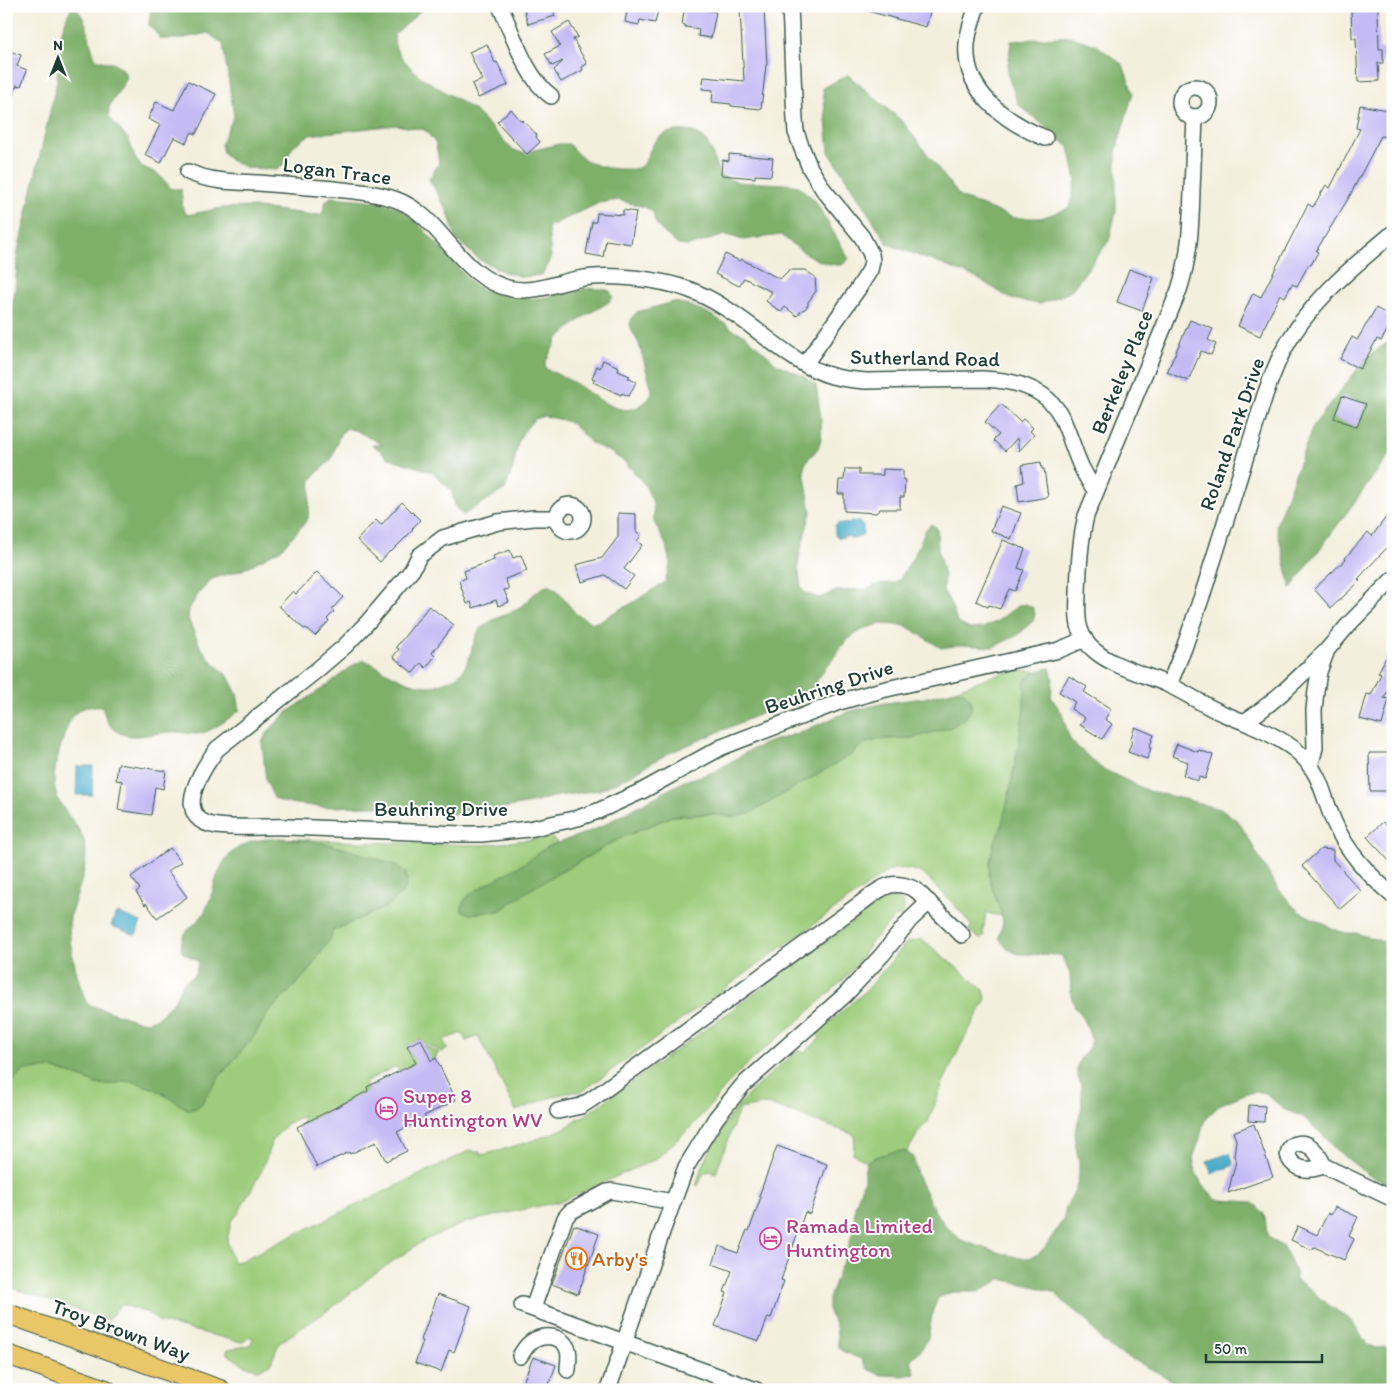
<svg xmlns="http://www.w3.org/2000/svg" width="1399" height="1396" font-family="Itim,sans-serif">
<rect width="100%" height="100%" fill="#fff"/>
<filter id="ink" filterUnits="userSpaceOnUse"><feTurbulence type="fractalNoise" baseFrequency=".02" numOctaves="2"/><feDisplacementMap in="SourceGraphic" scale="10" xChannelSelector="R" yChannelSelector="G"/><feConvolveMatrix kernelMatrix="1 2 1 2 8 2 1 2 1" color-interpolation-filters="sRGB"/></filter>
<filter id="wash" filterUnits="userSpaceOnUse"><feTurbulence type="fractalNoise" baseFrequency=".0096" numOctaves="4" result="noise"/><feDisplacementMap in="SourceGraphic" scale="20" xChannelSelector="R" yChannelSelector="G"/><feGaussianBlur stdDeviation="1.12" result="paint"/><feColorMatrix in="noise" values="0 0 0 0 0 0 0 0 0 0 0 0 0 0 0 0 0 1.4 0 .05"/><feComposite in="paint" operator="in"/></filter>
<g filter="url(#wash)">
<rect width="100%" height="100%" fill="#f3efdd"/>
<g fill="#9dcc7b" stroke="#5e8458">
<path d="M1015 670 1036 671 1025 680 1024 708 1019 742 1009 795 1001 829 994 842 990 863 989 876 991 883 1002 916 986 913 983 932 984 936 980 939 968 930 972 927C961 911 948 898 934 885 931 881 927 876 923 874 912 868 899 867 888 871L580 1093C569 1088 529 1106 516 1111L478 1036 466 1041 462 1033 443 1040 448 1049 442 1052 422 1042 421 1039 407 1046 412 1056 426 1050 424 1045 439 1053 437 1054 436 1058 405 1073 399 1072 396 1066 365 1082 368 1091 302 1124 303 1116 286 1124 272 1141 262 1170 237 1215 231 1222 227 1242 233 1262 240 1261 471 1150 476 1152H480L482 1155 486 1154C504 1149 570 1132 578 1118L584 1116 667 1057 887 897C901 896 910 905 900 917L896 916 872 941 858 963 842 981 794 1025 764 1049 733 1078 710 1106 690 1128 656 1159 562 1201 467 1222 423 1241 374 1274 333 1307 279 1343 271 1363 259 1370 245 1365 227 1354V1350L250 1345 254 1338 249 1337 241 1342 159 1322 148 1313 121 1304 108 1320 6 1286V1089L26 1069 31 1070 51 1068 83 1078 96 1084H116L122 1081 135 1082 155 1089 189 1110 201 1104 220 1076 252 1039 268 1013 308 972 331 937 332 931 386 907 330 844 278 838 359 842 484 845 550 837 558 843 547 847 523 864 499 911 530 889 617 840 672 816 710 814 731 817 849 756 865 743 884 739 913 738 964 692 955 690 986 678Z"/>
<path d="M922 939 984 990 986 999 961 1045 943 1083 928 1122 920 1130 907 1152 905 1151 875 1157 867 1162 853 1154 855 1135 767 1104 739 1109 716 1173 709 1171 703 1174 698 1186 696 1185C716 1121 746 1094 796 1052L798 1050 805 1053 820 1038 817 1034 819 1031 868 989 906 943Z"/>
</g>
<g fill="#7eb06b" stroke="#4e7650">
<path d="M73 6C91 20 87 41 96 59 112 65 121 60 127 78L109 107V117L129 140 135 158 141 166 158 174 172 189H181L183 209 187 215 222 208 250 207 315 215 322 214 326 201 331 197C351 199 379 199 396 207 418 219 434 242 451 260 459 268 471 285 482 289 492 293 527 300 538 298 562 296 586 283 610 291L613 297 609 302 585 316 558 338 545 363 546 369C555 373 563 377 571 381 590 391 619 421 641 405 647 401 651 398 652 390L639 344 632 331 630 324 632 317 637 312 674 302 688 305 708 313 726 324 732 329 745 335 777 364 804 376 816 385C818 401 826 435 818 448 812 458 805 457 804 471L811 512 800 552 798 566 801 587 805 593 819 598 837 591 866 589 879 584 893 583 899 580 914 556 926 529 931 524 937 528 938 550 944 576 943 590 950 602 957 622 969 629 982 628 996 622 1019 605 1026 604 1033 608 1035 614 1033 621 1018 635 993 647 961 645 941 648 908 627 901 625 880 624 866 628 854 635 845 642 817 680 814 691 667 754 626 778 599 790 552 797 537 802 481 812 453 814 378 806 321 807 282 802 274 798 266 781 262 743 266 734 286 713 326 686 356 663 365 660C385 670 406 686 429 686 435 686 442 683 447 681 454 678 459 676 463 670 471 659 472 642 479 631 488 619 503 617 515 610 529 603 532 591 549 585L557 590 576 614 593 623 603 620 611 614 629 605 665 582 670 564 666 545 654 522 653 502 645 485 625 462 610 452 591 443 572 424 563 420 544 416 534 419 522 434 518 443 512 471 505 489 463 515 456 508 451 490 432 472 386 457 380 450 372 445H383L357 431 347 428 340 434 331 460 317 473 311 480 309 509 308 519 302 526 281 549 242 570 212 579 199 593 189 609 188 619 200 646 212 662 228 676 237 694 240 710C231 717 207 735 196 734 187 734 178 731 169 732 150 733 124 744 110 725 106 720 104 713 102 707 91 706 81 706 74 715 65 725 54 767 54 780 54 785 56 794 58 799 59 802 62 806 64 809 73 822 86 835 86 852 86 876 75 896 70 918 66 937 79 986 87 1004L135 1020 148 1022 160 1016 174 1001 183 983 194 975 199 962 182 952C178 928 197 928 205 911 214 894 214 874 227 858 246 834 279 838 305 841 314 842 324 843 332 845 354 851 376 859 398 866L406 873 407 882 404 892 386 907 332 931 331 937 308 972 268 1013 252 1039 220 1076 201 1104 196 1108 189 1110 155 1089 135 1082 122 1081 116 1084H96L83 1078 51 1068 31 1070 26 1069 6 1089V335L15 290 18 251 57 81 58 42 68 14Z"/>
<path d="M151 6H425L406 25 394 34C395 37 394 42 395 46 399 57 412 69 421 77L474 110 512 149 522 153 559 144H569C581 162 601 169 622 169 627 169 633 170 638 168 648 163 648 151 654 143 660 135 667 132 677 131 709 128 711 150 719 175L737 182 788 184 798 186 814 199 849 259 842 265C818 266 799 249 781 235L743 240 726 235 688 246 678 245 660 229 655 222 653 212 645 207 618 200 599 203 548 227 551 257 542 275 523 277 504 272 478 259 456 239 448 212 429 179 439 163 436 144 425 130 396 125 309 135 293 146 284 164 277 170 247 168 230 160 223 153 221 144 234 116 223 44 208 33 180 39H161L149 25Z"/>
<polygon points="1069,36 1096,45 1123,65 1133,93 1116,151 1116,211 1109,241 1070,292 1040,304 1011,299 977,278 888,244 829,152 823,88 848,75 903,122 960,197 1014,218 1041,218 1069,208 1076,180 1069,147 1018,104 1007,73 1011,41"/>
<polygon points="1393,339 1393,454 1388,457 1291,588 1276,525 1313,426 1367,357"/>
<path d="M1050 668 1053 678 1051 697 1062 713 1067 731 1071 741 1101 768 1148 791 1188 800 1223 810 1239 822 1274 883 1292 905 1300 912 1336 930 1346 933H1356L1393 945V1185L1368 1175 1334 1148 1325 1137 1303 1117 1283 1109 1268 1095 1262 1092 1247 1093 1221 1104 1206 1118 1203 1125 1200 1138 1193 1158 1196 1173 1203 1185 1215 1198 1221 1200 1251 1202 1258 1207 1263 1212 1265 1218 1267 1234 1271 1239 1283 1247 1290 1259 1295 1272 1296 1280 1310 1289 1323 1301 1352 1321 1367 1344 1374 1348 1388 1347 1393 1345V1390H1183L1184 1387 1140 1363 1113 1350 1103 1342 1086 1320 1065 1303 1055 1293 1041 1288 1001 1279 979 1292H952L938 1298 933 1310 928 1338 921 1350 911 1359 915 1374 902 1376 881 1375 867 1369 861 1359 842 1351 838 1346 836 1326 830 1315 828 1308V1301L837 1275 847 1253 854 1227 855 1206 864 1180V1172L867 1162C875 1156 896 1149 906 1152 907 1152 913 1156 913 1156L917 1175 934 1210 946 1226 961 1240 990 1250 1020 1258H1029L1038 1254 1045 1247 1063 1220 1066 1207 1076 1188 1079 1175V1161L1076 1147 1075 1132 1082 1107 1081 1086 1077 1073V1066L1081 1058 1090 1046 1091 1039 1089 1032 1080 1013 1075 1008 1071 995 1070 974 1061 955 1019 954C1009 951 1003 946 999 937L1003 922 1002 916 991 883 989 876 990 863 994 842 1001 829 1009 795 1019 742 1024 708 1025 680 1036 671Z"/>
<polygon points="955,690 964,692 971,699 971,709 966,718 949,728 913,738 884,739 865,743 849,756 749,814 731,817 710,814 672,816 617,840 531,889 499,911 469,914 461,910 464,901 471,893 523,864 547,847 596,829 684,781 714,772 750,750 769,742 799,733 847,712 885,703 924,698"/>
</g>
<g fill="#4badca" stroke="#35757f">
<polygon points="852,521 855,522 858,521 863,526 863,534 855,539 846,536 840,538 835,535 835,526 839,523 845,524"/>
<polygon points="77,766 93,766 92,795 76,795"/>
<polygon points="118,913 141,922 136,935 111,926 115,915"/>
<polygon points="1230,1153 1234,1165 1212,1174 1207,1161"/>
</g>
<g id="blocks">
<g fill="#c4baf4">
<polygon points="523,6 552,6 555,16 528,24"/>
<polygon points="628,6 659,6 655,23 640,20 639,25 625,22"/>
<polygon points="685,6 705,7 705,10 716,12 711,38 698,36 699,29 685,27 685,25 682,24"/>
<polygon points="864,6 919,6 931,9 926,27 864,10"/>
<polygon points="1378,8 1379,49 1383,49 1383,63 1378,63 1379,81 1358,82 1356,38 1352,38 1351,9"/>
<polygon points="764,9 767,65 766,65 761,109 731,106 731,104 712,102 713,90 702,89 704,77 744,81 740,10"/>
<polygon points="569,22 578,37 573,39 587,64 582,67 583,70 561,82 554,70 563,61 552,66 545,54 560,46 552,32"/>
<polygon points="487,44 495,63 497,62 508,85 478,98 472,84 482,80 469,52"/>
<polygon points="6,50 21,55 17,66 27,70 21,86 17,85 7,111 6,111"/>
<polygon points="188,81 216,94 196,134 192,132 186,143 174,137 161,163 145,155 160,125 148,119 156,102 174,110"/>
<polygon points="1360,105 1393,111 1393,123 1390,137 1381,136 1348,199 1316,251 1318,252 1311,265 1309,264 1297,286 1292,284 1285,297 1280,294 1260,336 1238,326 1253,293 1261,297 1308,204 1313,207 1326,185 1330,188 1360,129 1356,128"/>
<polygon points="511,109 522,122 523,120 537,135 536,137 540,142 527,154 497,122"/>
<polygon points="729,154 773,158 771,176 755,175 755,178 721,175 722,160 729,161"/>
<polygon points="623,210 636,212 631,244 606,240 603,257 586,254 592,222 596,222 597,213 623,215"/>
<polygon points="725,254 740,261 741,259 780,279 789,270 805,270 815,277 816,291 808,302 808,305 805,309 802,310 797,316 785,307 781,312 766,301 772,292 744,278 739,286 715,274"/>
<polygon points="1129,269 1154,278 1142,311 1117,302"/>
<polygon points="1376,308 1393,318 1393,321 1381,341 1377,339 1360,369 1340,359 1352,337 1357,340"/>
<polygon points="1190,320 1213,329 1208,340 1216,344 1211,355 1201,351 1188,381 1167,372"/>
<polygon points="603,360 619,367 618,371 630,376 628,378 636,382 629,396 622,393 621,395 593,382 595,379 592,378 597,366 600,368"/>
<polygon points="1342,396 1366,404 1357,427 1334,418"/>
<polygon points="1001,404 1020,422 1023,419 1033,428 1030,431 1034,435 1019,451 1017,438 1005,451 993,440 999,435 985,422"/>
<polygon points="1041,462 1042,469 1044,469 1048,497 1019,502 1017,484 1024,482 1022,465"/>
<polygon points="845,469 859,469 859,475 883,475 883,469 903,470 903,480 905,480 904,497 900,497 900,509 880,509 876,513 844,511 844,494 838,494 839,480 844,480"/>
<polygon points="402,502 420,520 412,529 413,530 391,552 390,551 380,562 357,540 376,520 381,525"/>
<polygon points="1001,506 1021,513 1011,539 991,531"/>
<polygon points="1393,508 1393,541 1358,579 1360,581 1331,608 1314,589 1346,559 1345,558 1368,532 1372,536"/>
<polygon points="618,513 636,514 636,531 641,536 637,541 642,545 624,569 634,576 624,589 605,575 582,582 576,565 602,558 618,537"/>
<polygon points="1003,540 1025,549 1018,568 1024,570 1015,591 1009,589 1000,609 989,605 988,607 976,601"/>
<polygon points="510,550 513,558 521,555 527,571 505,579 509,589 504,590 509,602 498,606 496,600 473,608 471,602 467,604 459,581 466,578 464,571 494,560 493,556"/>
<polygon points="317,572 343,597 332,609 334,612 327,619 329,621 315,636 306,628 304,629 279,606 293,591 296,594"/>
<polygon points="429,606 454,625 432,653 435,656 426,668 421,663 413,673 393,657 399,649 396,647"/>
<polygon points="1393,644 1393,681 1384,698 1389,699 1382,725 1360,719 1367,694 1371,695 1381,674 1378,673"/>
<polygon points="1069,676 1087,687 1084,692 1111,709 1105,719 1112,724 1102,739 1080,725 1085,718 1071,709 1075,702 1059,692"/>
<polygon points="1135,727 1154,735 1149,748 1151,748 1147,759 1128,752 1132,741 1130,740"/>
<polygon points="1177,744 1198,752 1199,750 1213,755 1205,779 1199,777 1198,781 1183,775 1188,762 1172,756"/>
<polygon points="1369,753 1393,753 1391,791 1370,791"/>
<polygon points="118,764 166,771 163,789 155,787 151,815 118,810 122,781 116,780"/>
<polygon points="1383,822 1393,833 1393,865 1367,837"/>
<polygon points="170,848 181,862 168,871 187,897 157,918 146,903 145,905 136,892 140,889 131,877"/>
<polygon points="1321,849 1333,850 1333,860 1361,891 1340,909 1302,866"/>
<polygon points="421,1039 431,1061 436,1058 456,1100 424,1116 426,1118 397,1132 407,1151 386,1161 376,1142 350,1154 349,1152 317,1167 297,1127 368,1091 367,1087 416,1063 407,1046"/>
<polygon points="1249,1105 1265,1106 1264,1122 1248,1121"/>
<polygon points="1254,1124 1273,1177 1228,1193 1236,1161 1234,1156 1236,1140 1233,1132"/>
<polygon points="777,1146 827,1164 810,1214 805,1212 781,1280 784,1281 771,1318 768,1317 759,1341 715,1326 727,1293 724,1292 732,1271 713,1264 719,1246 738,1253 747,1230 749,1231 761,1197 759,1196"/>
<polygon points="1335,1207 1358,1217 1349,1236 1354,1239 1344,1260 1314,1247 1312,1250 1291,1240 1298,1226 1317,1235 1328,1213 1331,1215"/>
<polygon points="574,1225 599,1234 578,1294 552,1284"/>
<polygon points="438,1294 471,1306 454,1352 449,1350 441,1372 415,1363 423,1341 421,1340"/>
<polygon points="533,1357 556,1365 547,1390 520,1390"/>
</g>
</g>
</g>
<g filter="url(#ink)">
<use href="#blocks" fill-opacity="0" stroke="#3f584d" stroke-width="1"/>
<g fill="none" stroke-linecap="round" stroke-linejoin="round">
<defs>
<g id="minor">
<path d="M500 6C513 34 526 78 551 96"/>
<polyline points="790,6 795,120 796,132 801,146 810,168 823,189 862,237 871,254 872,261 870,270 858,289 805,364"/>
<path d="M977 6C973 18 968 31 967 44 963 92 1006 122 1045 138"/>
<circle cx="1195" cy="102" r="15"/>
<path d="M1195 117C1194 141 1193 166 1192 190 1191 225 1190 256 1179 290L1086 516C1080 541 1079 566 1078 592 1078 604 1076 617 1080 629 1083 638 1088 646 1095 651 1112 666 1146 675 1167 684 1187 693 1204 706 1224 714 1246 722 1285 739 1301 755 1322 775 1323 797 1334 822 1347 852 1369 875 1393 896"/>
<path d="M188 172C211 182 233 182 258 183 283 185 309 187 334 189 355 191 377 193 397 200 443 217 458 278 512 289 535 293 556 283 578 279 610 273 661 279 690 290 714 299 735 314 755 329 779 347 803 368 832 376 843 379 854 380 866 381L982 379C1013 380 1047 387 1062 418 1074 444 1077 467 1096 491"/>
<circle cx="570" cy="518" r="13"/>
<path d="M556 518H534L498 522 443 538 419 556 412 570 366 624 345 646 317 670 217 749C206 764 182 799 197 817 202 823 210 825 217 826 241 829 266 826 289 827 347 829 403 832 461 834H481L529 829 578 818 598 811 642 791 722 747 839 702 882 690 1059 650 1085 639"/>
<path d="M1169 685 1184 648 1203 593 1265 395C1270 381 1275 367 1282 353 1308 303 1351 268 1393 233"/>
<path d="M1244 722C1274 703 1298 678 1324 653"/>
<polyline points="1310,766 1315,748 1314,710 1316,691 1319,672 1327,650 1349,624 1393,579"/>
<path d="M558 1111 581 1106 592 1099 675 1039 861 903C880 889 891 877 916 890L962 935"/>
<path d="M1324 1166C1318 1168 1311 1170 1305 1169 1295 1168 1284 1158 1290 1148 1292 1145 1293 1144 1296 1144 1310 1140 1319 1155 1324 1166L1393 1199"/>
<polyline points="522,1305 756,1390"/>
<polyline points="533,1308 565,1218 570,1212 607,1192 612,1191 673,1202"/>
<path d="M520 1356C523 1352 525 1347 529 1344 540 1333 563 1334 568 1350 570 1356 568 1364 568 1370"/>
<polyline points="608,1390 662,1232 686,1167 716,1118 743,1085 845,995 882,955 910,920 929,902"/>
</g>
<g id="major">
<polyline points="6,1313 221,1390"/>
<polyline points="6,1354 107,1390"/>
</g>
</defs>
<use href="#minor" stroke="#3f584d" stroke-width="18"/>
<use href="#major" stroke="#3f584d" stroke-width="21"/>
<use href="#minor" stroke="#fff" stroke-width="15"/>
<use href="#major" stroke="#e9c769" stroke-width="19"/>
</g>
</g>
<defs>
<symbol id="hotel-ring" viewBox="-11 -11 22 22"><circle r="9.5" fill="#fff" stroke="#d1479c" stroke-width="1.5"/><path d="M-6-4.5h1.5V1H6V5H4.5V3h-9V5H-6ZM-4 0a1.8 1.8 0 1 1 3.6 0ZM.5 0V-2.5h3Q6-2.5 6 0Z" fill="#d1479c"/></symbol>
<symbol id="restaurant-ring" viewBox="-11 -11 22 22"><circle r="9.5" fill="#fff" stroke="#e8710a" stroke-width="1.5"/><path d="M-5-6h1v4h1v-4h1v4h1v-4h1v5L-1.5 .5V6h-2V.5L-5-1ZM5-6V6H3V1.5H1.5Q1.5-4 5-6Z" fill="#e8710a"/></symbol>
</defs>
<g fill-rule="evenodd">
<use href="#hotel-ring" x="374" y="1096" width="25" height="25"/>
<use href="#hotel-ring" x="758" y="1226" width="25" height="25"/>
<use href="#restaurant-ring" x="564" y="1246" width="25" height="25"/>
</g>
<g text-anchor="middle" stroke-width="4" stroke-linejoin="round" paint-order="stroke">
<g font-size="21" fill="#1f3d34" stroke="#fff">
<text transform="translate(337 171) rotate(7)" y="7">Logan Trace</text>
<text transform="translate(925 358) rotate(1)" y="7">Sutherland Road</text>
<text transform="translate(1122 372) rotate(-68)" y="7">Berkeley Place</text>
<text transform="translate(1232 434) rotate(-71)" y="7">Roland Park Drive</text>
<text transform="translate(829 687) rotate(-18)" y="7">Beuhring Drive</text>
<text x="441" y="816">Beuhring Drive</text>
<text transform="translate(121 1330) rotate(20)" y="7">Troy Brown Way</text>
</g>
<g font-size="21" fill="#b23c85" stroke="#fff" text-anchor="start">
<text x="403" y="1103">Super 8<tspan x="403" dy="24">Huntington WV</tspan></text>
<text x="786" y="1233">Ramada Limited<tspan x="786" dy="24">Huntington</tspan></text>
</g>
<g font-size="21" fill="#c56008" stroke="#fff" text-anchor="start">
<text x="592" y="1266">Arby's</text>
</g>
</g>
<rect width="1399" height="1396" fill="none" stroke="#fff" stroke-width="25"/>
<g transform="translate(58 58)" stroke="#ffffff" stroke-width="4" paint-order="stroke">
<path d="M0-4L9 19L0 12L-9 19Z" fill="#1f3d34"/>
<text y="-8" font-size="14" font-weight="bold" text-anchor="middle" fill="#1f3d34">N</text>
</g>
<path d="M1206 1354v8h116v-8" fill="none" stroke="#1f3d34" stroke-width="2.5"/>
<text x="1214" y="1354" font-size="15" fill="#1f3d34" stroke="#ffffff" stroke-width="4" paint-order="stroke">50 m</text>
</svg>
